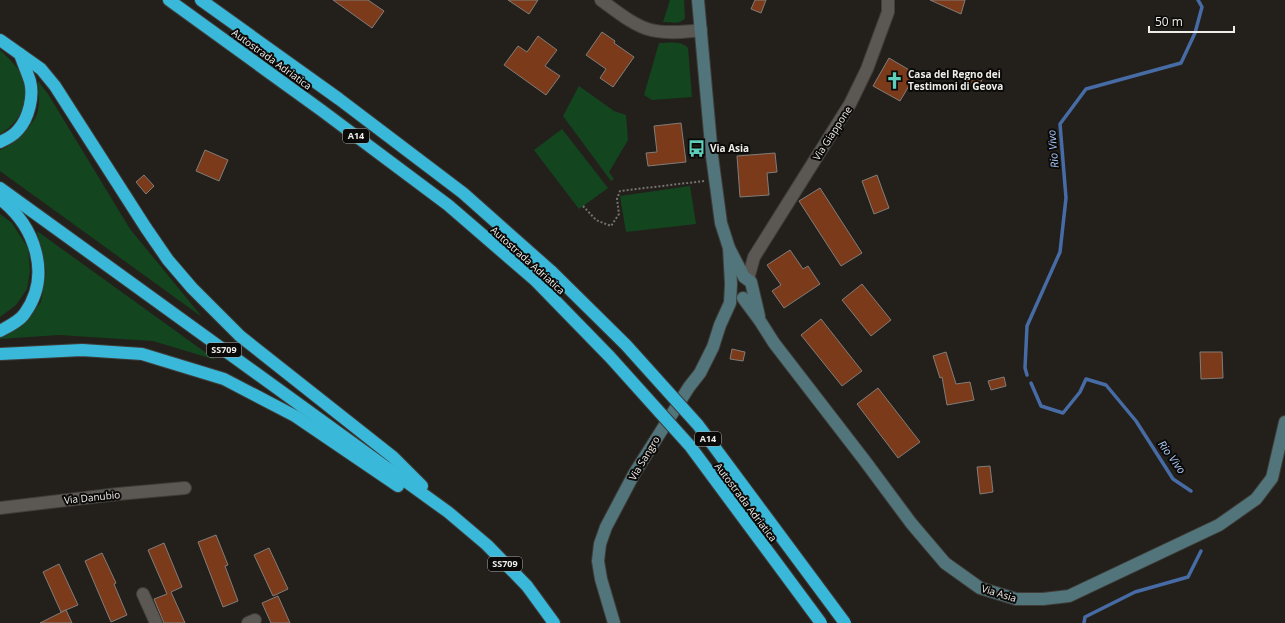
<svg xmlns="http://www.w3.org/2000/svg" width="1285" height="623" font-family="'Open Sans',sans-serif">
<rect width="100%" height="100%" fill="#23201c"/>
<g fill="#13451f">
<path d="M670 0H684L685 18C680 25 671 22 663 22Z"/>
<path d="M659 43C669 43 681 40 688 48L692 97 652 100 644 95Z"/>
<path d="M0 50C9 59 19 67 24 79 26 82 25 87 25 91 26 109 16 125 0 134Z"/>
<path d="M38 81 48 94 130 229 202 317 0 171V150C13 146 36 123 38 110 40 101 38 90 38 81Z"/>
<polygon points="579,86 614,111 626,115 628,140 609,172 614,179 611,181 563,116"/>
<polygon points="562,129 608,188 579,209 534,150"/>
<polygon points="690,186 696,224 626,232 620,196"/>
<polygon points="0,214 12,223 28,248 30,271 27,289 16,305 0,317"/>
<polygon points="37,231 216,360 153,341 59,335 0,339 0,334 19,327 41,302 46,272"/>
</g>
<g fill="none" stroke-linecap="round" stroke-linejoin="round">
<g stroke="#476ba4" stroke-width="3.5">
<polyline points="1027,375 1025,368 1027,326 1060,252 1066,198 1060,124 1086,89 1181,63 1195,33 1202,7 1198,0"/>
<polyline points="1031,383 1041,406 1063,413 1080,392 1086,379 1106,385 1136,421 1173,479 1191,491"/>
<polyline points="1084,623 1085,617 1135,592 1188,577 1201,551"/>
</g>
</g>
<g fill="#7b3b1b" stroke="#827c79">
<polygon points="333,0 368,0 384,11 372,28"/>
<polygon points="508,0 538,0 529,14"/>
<polygon points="755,0 766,0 761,13 751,9"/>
<polygon points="930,0 965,0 961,14"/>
<polygon points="602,32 615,41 614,43 634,57 613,87 600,78 606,69 586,55"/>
<polygon points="538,36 557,50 545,66 560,76 546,95 504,65 518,46 527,52"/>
<polygon points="889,58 916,74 900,101 873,86"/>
<polygon points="973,73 983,77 978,89 968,84"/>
<polygon points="681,123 686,162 648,166 646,153 657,152 654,126"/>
<polygon points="205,150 228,160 219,181 196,171"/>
<polygon points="775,153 777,172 767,173 769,195 740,197 737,156"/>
<polygon points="144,175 154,186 146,194 136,182"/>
<polygon points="877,175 889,208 874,214 862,181"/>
<polygon points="820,188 862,253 841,266 799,201"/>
<polygon points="790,250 803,269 808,266 820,284 784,308 772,291 781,285 767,265"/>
<polygon points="862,284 891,320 871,336 842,300"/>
<polygon points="821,319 862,371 842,386 801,335"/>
<polygon points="732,349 745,352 743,361 730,359"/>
<polygon points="946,352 956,384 970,382 974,400 947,405 942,377 940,378 933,356"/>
<polygon points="1200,352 1222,352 1223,378 1201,379"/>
<polygon points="1004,377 1006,386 991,390 988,381"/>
<polygon points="878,388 920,442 898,458 857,404"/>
<polygon points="990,466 993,492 980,494 977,467"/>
<polygon points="216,535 228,565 225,566 238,601 223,607 198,542"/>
<polygon points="164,543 182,587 171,592 185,623 164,623 154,599 167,594 148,550"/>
<polygon points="269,548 288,589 273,596 254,555"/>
<polygon points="102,553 116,583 114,584 127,615 111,622 85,561"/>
<polygon points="59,564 78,605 61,612 43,572"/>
<polygon points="278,596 290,623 271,623 262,603"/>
<polygon points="66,610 72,623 40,623"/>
</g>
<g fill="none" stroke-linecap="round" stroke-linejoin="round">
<defs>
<g id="street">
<path d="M601 0C615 10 634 26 651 30 667 34 685 32 701 30"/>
<polyline points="748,279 754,257 850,104 867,69 888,12 888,0"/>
<polyline points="0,508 118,494 185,488"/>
<polyline points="143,594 156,623"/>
<polyline points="248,623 255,620"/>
</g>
<g id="secondary">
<polyline points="698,0 712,156 721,223 729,248 744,277 751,282 759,316"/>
<polyline points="743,298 760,321 774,343 865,461 911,523 945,563 980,588 1016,599 1043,599 1069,596 1219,525 1256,499 1272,478 1285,422"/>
<polyline points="614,623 601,579 598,561 600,544 606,527 634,474 689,387 700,373 713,347 720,325 730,303 731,284 729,248"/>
</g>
<g id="highway">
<polyline points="169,0 321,110 448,205 536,281"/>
<polyline points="201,0 339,99 463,193 552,272"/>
<polyline points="0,40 41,69 55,86 146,228 168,260 192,288 240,336 393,457 422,486"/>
<path d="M0 142C7 139 13 136 18 130 29 118 34 96 30 81 27 72 23 63 20 54"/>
<polyline points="0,188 448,512 487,545 527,586 554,623"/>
<path d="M0 199C35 226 52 275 25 313 20 321 9 326 0 331"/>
<polyline points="0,354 82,350 142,354 224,379 295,416 398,486"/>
</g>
</defs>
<use href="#street" stroke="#3f3c39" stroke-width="14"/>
<use href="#secondary" stroke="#3f3c39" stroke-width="14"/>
<use href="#highway" stroke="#3f3c39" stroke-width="14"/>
<polyline stroke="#75736f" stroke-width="2" stroke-dasharray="2 2" stroke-linecap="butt" points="583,206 596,220 611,226 619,214 617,199 620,191 704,181"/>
<use href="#street" stroke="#5b5853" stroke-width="12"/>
<use href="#secondary" stroke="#51757b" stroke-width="12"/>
<use href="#highway" stroke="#39b8d9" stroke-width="12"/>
<defs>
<g id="highway-bridge">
<polyline points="552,272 626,345 698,425 845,623"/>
<polyline points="536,281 610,357 690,446 821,623"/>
</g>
</defs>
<use href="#highway-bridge" stroke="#3f3c39" stroke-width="14" stroke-linecap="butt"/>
<use href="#highway-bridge" stroke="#39b8d9" stroke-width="12"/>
</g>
<defs>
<symbol id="church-bare" viewBox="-9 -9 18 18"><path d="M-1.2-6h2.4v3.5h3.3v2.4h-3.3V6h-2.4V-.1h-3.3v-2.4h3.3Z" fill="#5dceb9" stroke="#0b0a08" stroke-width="2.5" paint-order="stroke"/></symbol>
<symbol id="bus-bare" viewBox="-9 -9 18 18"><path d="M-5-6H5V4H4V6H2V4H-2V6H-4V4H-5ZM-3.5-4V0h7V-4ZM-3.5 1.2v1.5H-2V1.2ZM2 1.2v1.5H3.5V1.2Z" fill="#5dceb9" stroke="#0b0a08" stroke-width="2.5" paint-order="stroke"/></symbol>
</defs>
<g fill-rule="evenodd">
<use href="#church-bare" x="882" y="68" width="25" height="25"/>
<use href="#bus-bare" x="684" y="136" width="25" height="25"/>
</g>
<g text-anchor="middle" stroke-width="4" stroke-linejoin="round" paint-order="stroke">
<g fill="#0b0a08" stroke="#aba9a6" stroke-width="1">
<rect x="343" y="129" width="26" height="14" rx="3"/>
<rect x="207" y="343" width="34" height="14" rx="3"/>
<rect x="695" y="432" width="26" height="14" rx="3"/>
<rect x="488" y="557" width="34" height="14" rx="3"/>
</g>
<g font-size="9" font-weight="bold" fill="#efedea">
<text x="356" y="139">A14</text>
<text x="224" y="353">SS709</text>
<text x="708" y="442">A14</text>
<text x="505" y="567">SS709</text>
</g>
<g font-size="10" fill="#efedea" stroke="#0b0a08">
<text transform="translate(272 59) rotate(36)" y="4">Autostrada Adriatica</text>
<text transform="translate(832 133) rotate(-57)" y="4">Via Giappone</text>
<text transform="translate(528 260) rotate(42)" y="4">Autostrada Adriatica</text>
<text transform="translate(644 458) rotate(-59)" y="4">Via Sangro</text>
<text transform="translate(92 497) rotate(-6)" y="4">Via Danubio</text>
<text transform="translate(746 502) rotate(53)" y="4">Autostrada Adriatica</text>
<text transform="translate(999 593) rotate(17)" y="4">Via Asia</text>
</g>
<g font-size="10" font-weight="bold" fill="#efedea" stroke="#0b0a08" text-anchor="start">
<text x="908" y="78">Casa del Regno dei<tspan x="908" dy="12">Testimoni di Geova</tspan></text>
<text x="710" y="152">Via Asia</text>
</g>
<g font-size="11" font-style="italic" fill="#a8c8f9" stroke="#0b0a08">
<text transform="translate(1053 149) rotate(-95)" y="4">Rio Vivo</text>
<text transform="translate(1172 457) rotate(54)" y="4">Rio Vivo</text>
</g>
</g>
<path d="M1149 26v6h85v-6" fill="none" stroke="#efedea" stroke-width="2"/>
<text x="1155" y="26" font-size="12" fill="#efedea" stroke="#0b0a08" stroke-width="3" paint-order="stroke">50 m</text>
</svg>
